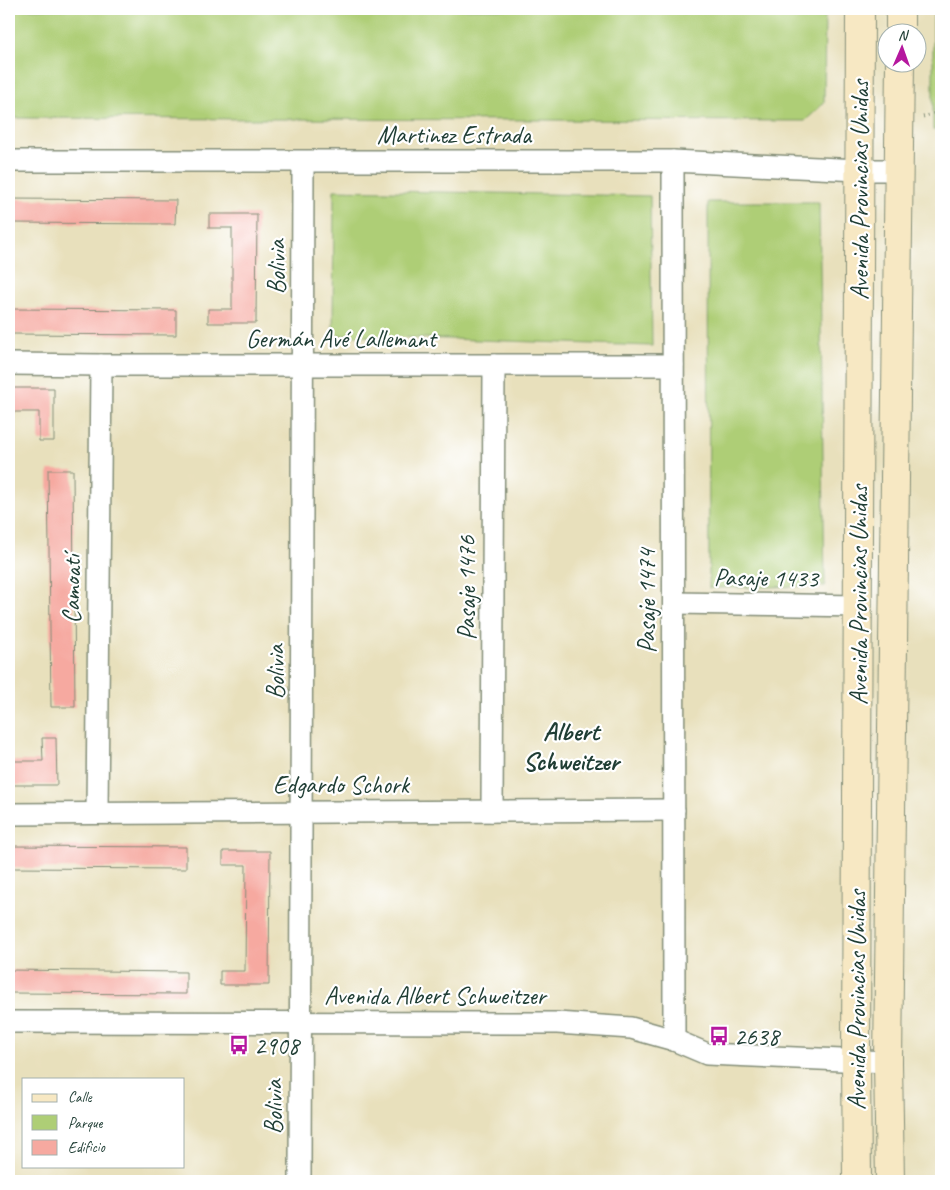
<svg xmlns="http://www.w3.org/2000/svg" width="950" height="1190" font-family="Caveat,sans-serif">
<rect width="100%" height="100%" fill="#fff"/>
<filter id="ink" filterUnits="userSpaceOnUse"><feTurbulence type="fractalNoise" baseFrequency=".02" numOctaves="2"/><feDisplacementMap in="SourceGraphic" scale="10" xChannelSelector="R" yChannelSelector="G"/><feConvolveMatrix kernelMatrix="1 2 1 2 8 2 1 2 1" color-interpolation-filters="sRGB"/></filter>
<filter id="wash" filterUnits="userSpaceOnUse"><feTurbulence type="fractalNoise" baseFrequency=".0096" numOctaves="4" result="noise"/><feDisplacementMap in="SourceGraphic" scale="20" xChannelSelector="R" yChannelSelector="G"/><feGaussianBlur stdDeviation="1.12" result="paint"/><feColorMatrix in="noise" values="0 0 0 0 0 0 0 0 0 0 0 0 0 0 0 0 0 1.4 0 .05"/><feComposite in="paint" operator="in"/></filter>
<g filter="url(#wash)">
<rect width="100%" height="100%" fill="#e8e0bc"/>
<g fill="#aece76" stroke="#668655">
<polygon points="9,9 825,9 824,103 805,121 9,118"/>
<rect x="933" y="9" width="8" height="121"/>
<polygon points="334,190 650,196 652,346 333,335"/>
<polygon points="708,202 819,202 825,586 709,588"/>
</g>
<g id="blocks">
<g fill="#f6a9a0">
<polygon points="9,199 176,200 175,224 9,223"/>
<polygon points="209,214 257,214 256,323 208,323 208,309 232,309 232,228 209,228"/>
<polygon points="9,309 176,310 176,335 9,334"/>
<polygon points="9,388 54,388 54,441 39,441 39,412 9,412"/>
<polygon points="48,470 73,470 75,707 51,707"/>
<polygon points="42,738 56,738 57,785 9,785 9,761 43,761"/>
<polygon points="9,846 186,847 186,869 9,868"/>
<polygon points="223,851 270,851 269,985 220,985 220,971 245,971 246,865 223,865"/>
<polygon points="9,970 186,972 186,994 9,993"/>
</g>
</g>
</g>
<g filter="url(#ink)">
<use href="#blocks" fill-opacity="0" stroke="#848e78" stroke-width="1"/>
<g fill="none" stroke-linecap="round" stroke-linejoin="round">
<defs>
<g id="minor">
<polyline points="9,161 673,161 859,170 899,170"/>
<polyline points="673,161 674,1040"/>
<polyline points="9,364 101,365 673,365"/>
<polyline points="674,603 858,606"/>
<polyline points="492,811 494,365"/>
<polyline points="97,813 101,365"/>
<polyline points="9,814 674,810"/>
<polyline points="9,1022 557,1023 631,1028 674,1040 707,1054 888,1062"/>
<polyline points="300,1181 303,162"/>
</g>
<g id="secondary">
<polyline points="900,32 900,9"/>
<polyline points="857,1181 856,1061 860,9"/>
<polyline points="890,1181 888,1062 900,62"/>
</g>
</defs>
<use href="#minor" stroke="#848e78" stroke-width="24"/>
<use href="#secondary" stroke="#848e78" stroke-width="30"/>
<polyline stroke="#848e78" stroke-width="3" stroke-dasharray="1 4" stroke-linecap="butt" points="923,117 941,111"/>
<use href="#minor" stroke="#fff" stroke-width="21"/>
<use href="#secondary" stroke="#f7e8c3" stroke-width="28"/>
</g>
</g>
<defs>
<symbol id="bus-bare" viewBox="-9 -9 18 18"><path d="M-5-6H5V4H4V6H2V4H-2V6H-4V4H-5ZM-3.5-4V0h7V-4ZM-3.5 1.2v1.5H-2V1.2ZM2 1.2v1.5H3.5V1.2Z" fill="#b5179e" stroke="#fff" stroke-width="2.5" paint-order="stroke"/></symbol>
</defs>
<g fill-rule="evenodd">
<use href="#bus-bare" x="705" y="1022" width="28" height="28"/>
<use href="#bus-bare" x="225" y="1031" width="28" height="28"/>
</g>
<g text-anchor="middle" stroke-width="4.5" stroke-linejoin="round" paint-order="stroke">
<g font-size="25" fill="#1f3d34" stroke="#fff">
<text x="454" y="143">Martinez Estrada</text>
<text transform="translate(859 190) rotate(-90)" y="9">Avenida Provincias Unidas</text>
<text transform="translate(276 267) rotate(-90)" y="9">Bolivia</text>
<text x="341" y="347">Germán Avé Lallemant</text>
<text transform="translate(766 577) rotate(1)" y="9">Pasaje 1433</text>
<text transform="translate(466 588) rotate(-90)" y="9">Pasaje 1476</text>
<text transform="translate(71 589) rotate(-90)" y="9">Camoatí</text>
<text transform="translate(858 595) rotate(-90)" y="9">Avenida Provincias Unidas</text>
<text transform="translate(646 601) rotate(-90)" y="9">Pasaje 1474</text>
<text transform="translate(275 672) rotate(-90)" y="9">Bolivia</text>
<text x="341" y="793">Edgardo Schork</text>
<text x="435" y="1004">Avenida Albert Schweitzer</text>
<text transform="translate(856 1000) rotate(-90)" y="9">Avenida Provincias Unidas</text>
<text transform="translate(273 1107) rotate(-90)" y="9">Bolivia</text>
</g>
<g font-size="25" fill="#1f3d34" stroke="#fff" text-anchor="start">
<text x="734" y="1045">2638</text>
<text x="254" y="1054">2908</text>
</g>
<g font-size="26" font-weight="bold" fill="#1f3d34" stroke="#fff">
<text x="571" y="740">Albert<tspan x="571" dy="30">Schweitzer</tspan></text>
</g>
</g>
<rect width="950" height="1190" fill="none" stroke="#fff" stroke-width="30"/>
<rect x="22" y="1078" width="162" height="90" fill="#ffffff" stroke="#a5b1ae"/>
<rect x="32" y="1094" width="25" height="8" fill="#f7e8c3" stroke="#a5b1ae"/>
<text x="68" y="1102" font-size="15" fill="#1f3d34">Calle</text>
<rect x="32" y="1115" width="25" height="15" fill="#aece76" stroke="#a5b1ae"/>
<text x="68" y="1128" font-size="15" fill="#1f3d34">Parque</text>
<rect x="32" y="1140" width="25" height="15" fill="#f6a9a0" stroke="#a5b1ae"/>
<text x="68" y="1152" font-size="15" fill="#1f3d34">Edificio</text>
<g transform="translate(902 48) rotate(2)"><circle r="24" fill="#ffffff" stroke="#a5b1ae"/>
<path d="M0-4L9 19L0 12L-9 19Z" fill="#b5179e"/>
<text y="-8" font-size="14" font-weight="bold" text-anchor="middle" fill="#1f3d34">N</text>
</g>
</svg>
